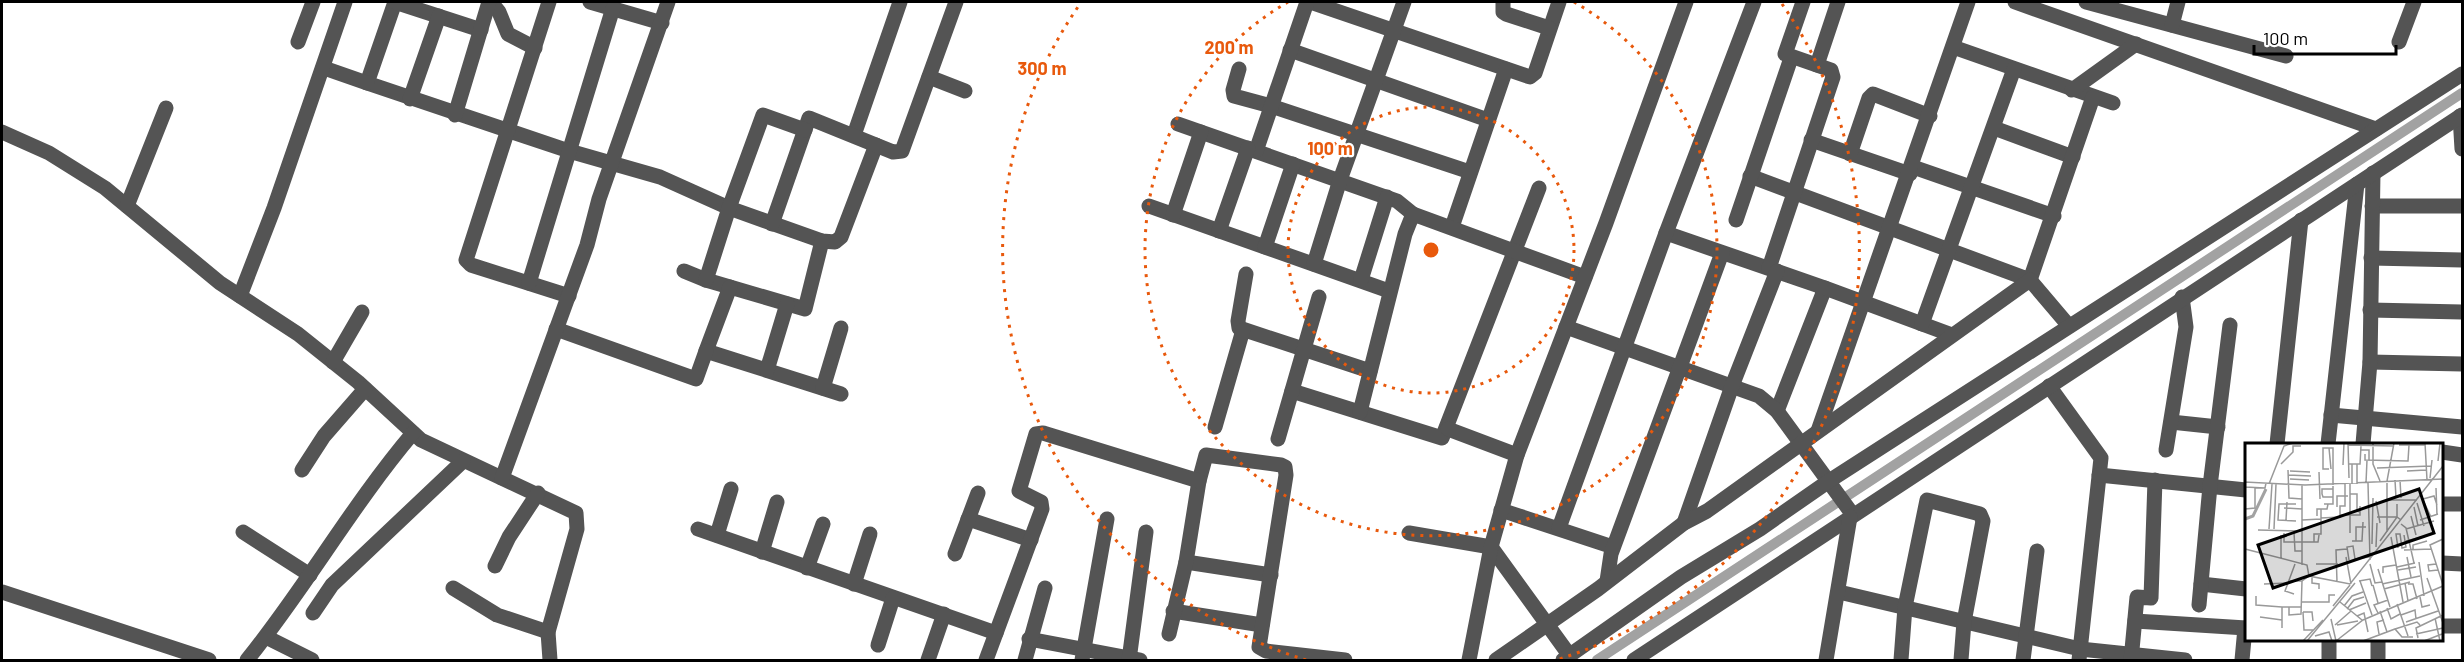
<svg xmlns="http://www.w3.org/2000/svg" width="2464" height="662" font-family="Barlow,sans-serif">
<rect width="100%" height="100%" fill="#fff"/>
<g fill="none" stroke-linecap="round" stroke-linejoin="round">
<polyline stroke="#a2a2a2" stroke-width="10" points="1597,660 2462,93"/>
<g stroke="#545454" stroke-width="15">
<polyline points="395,2 367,83 569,151 660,177 729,208 822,241 835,242 841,237 876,145"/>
<polyline points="395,2 481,30"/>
<polyline points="491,2 499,12 508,34 535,48"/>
<polyline points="549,2 466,260 471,265 569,296"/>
<polyline points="590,2 662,23"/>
<polyline points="1310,2 1530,77 1535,73 1559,2"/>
<polyline points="1503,2 1503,12 1506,14 1549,28"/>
<polyline points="2015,2 2376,129"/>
<polyline points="2086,2 2286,56"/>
<polyline points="2172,25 2178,2"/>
<polyline points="298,42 313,2"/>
<polyline points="2399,42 2414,2"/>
<polyline points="1953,47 2113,103"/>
<polyline points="1290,50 1488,120"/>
<polyline points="1817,65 1838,2"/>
<polyline points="324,68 367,83"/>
<polyline points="1239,69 1233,90 1234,96 1271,106 1470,172"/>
<polyline points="929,77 965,91"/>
<polyline points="2072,90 2136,44"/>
<polyline points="410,99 439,16"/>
<polyline points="455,115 489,2"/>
<polyline points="2460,116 2462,149"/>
<polyline points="1178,124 1397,201 1413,214"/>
<polyline points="1994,128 2073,157"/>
<polyline points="2,132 49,153 105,188 220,283 298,334 358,382 421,440 576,513 577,529 548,632 550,660"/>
<polyline points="854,135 900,2"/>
<polyline points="1811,140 1910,174"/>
<polyline points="1256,151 1307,2"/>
<polyline points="1850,154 1869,98 1873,94 1930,116"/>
<polyline points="1913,167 2054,216"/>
<polyline points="1750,176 2030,280 2093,97"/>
<polyline points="127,206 166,108"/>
<polyline points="1149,206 1389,291"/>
<polyline points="2372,206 2462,206"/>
<polyline points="1173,215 1201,132"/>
<polyline points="1736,220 1791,58"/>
<polyline points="772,224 809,118 893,152 902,151 956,2"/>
<polyline points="1452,227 1506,69"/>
<polyline points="1219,231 1248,148"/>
<polyline points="1666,233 1825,288 1777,411"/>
<polyline points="1265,247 1293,164"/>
<polyline points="2371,258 2462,260"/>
<polyline points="1314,264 1340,180 1404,2"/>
<polyline points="1769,268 1833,77 1831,70 1785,54 1803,2"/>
<polyline points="684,271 706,280 805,309 822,241"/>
<polyline points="1246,274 1238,321 1239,328 1370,371"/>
<polyline points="706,280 729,208 763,115 805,130"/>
<polyline points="1361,280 1387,197"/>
<polyline points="529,283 613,8"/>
<polyline points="730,287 706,351 841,394"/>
<polyline points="1825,288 1952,335"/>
<polyline points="240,296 274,208 345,2"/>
<polyline points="2370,310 2462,312"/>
<polyline points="1922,324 2014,69"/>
<polyline points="1566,327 1759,396 1777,411 1853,515"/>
<polyline points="556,329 696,379 706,351"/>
<polyline points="333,362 362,312"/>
<polyline points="2370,362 2462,364"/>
<polyline points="767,370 787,304"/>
<polyline points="2049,386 2101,458 2079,660"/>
<polyline points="823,388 841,328"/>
<polyline points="1292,391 1442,438 1539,188"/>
<polyline points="1360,412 1405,234 1413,214 1585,277"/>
<polyline points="2331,415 2462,427"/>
<polyline points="2171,422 2218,427"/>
<polyline points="1215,427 1243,330"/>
<polyline points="1448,429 1517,455"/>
<polyline points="1818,431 1968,2"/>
<polyline points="1278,439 1319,297"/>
<polyline points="2277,444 2301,220"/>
<polyline points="2328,444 2357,184"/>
<polyline points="2363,444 2370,362 2373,173"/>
<polyline points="2166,450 2186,327 2182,297"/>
<polyline points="2442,452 2462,455"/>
<polyline points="302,470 324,436 365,389"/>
<polyline points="2099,475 2246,490"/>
<polyline points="502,478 587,245 599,199 668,2"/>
<polyline points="2442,504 2462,504"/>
<polyline points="1501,510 1613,547"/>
<polyline points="968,519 1031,540"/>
<polyline points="1684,523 1732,386 1777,271"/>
<polyline points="1559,528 1666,233 1754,2"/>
<polyline points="698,529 996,633"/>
<polyline points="243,532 310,575"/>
<polyline points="1409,533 1491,547 1570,656"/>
<polyline points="717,535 731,489"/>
<polyline points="762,552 777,502"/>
<polyline points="955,554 978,493"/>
<polyline points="1186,562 1271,575"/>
<polyline points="2442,563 2462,564"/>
<polyline points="495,566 509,537 538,493"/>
<polyline points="807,568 823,524"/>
<polyline points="1607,581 1611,554 1722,253"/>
<polyline points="854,584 870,534"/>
<polyline points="2201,584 2246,589"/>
<polyline points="453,588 497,615 548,632"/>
<polyline points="2,592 209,660"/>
<polyline points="1839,592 2080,649 2185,660"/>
<polyline points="2199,605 2210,486 2230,325"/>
<polyline points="1173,611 1262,625"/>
<polyline points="313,613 332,585 463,461"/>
<polyline points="2135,621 2246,628"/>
<polyline points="2442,626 2462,626"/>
<polyline points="1169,634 1186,562 1199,481 1206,455 1281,465 1285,467 1286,475 1259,647 1266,651 1345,660"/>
<polyline points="266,637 312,660"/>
<polyline points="1029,639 1140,660"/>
<polyline points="878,645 893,598"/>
<path d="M247 660C306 587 352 505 413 433"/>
<polyline points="928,660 944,614"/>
<polyline points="986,660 1042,509 1041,502 1019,491 1036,434 1043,433 1199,481"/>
<polyline points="1025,660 1045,588"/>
<polyline points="1082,660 1107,519"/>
<polyline points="1129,660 1146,532"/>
<polyline points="1469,660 1491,547 1517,455 1606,223 1686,2"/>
<polyline points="1496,660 1598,589 1684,523 1707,511 2030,280 2069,326"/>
<polyline points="1563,660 1681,577 1760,529 1829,481 2462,74"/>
<polyline points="1634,660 2462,115"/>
<polyline points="1826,660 1850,517"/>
<polyline points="1901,660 1905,607 1927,500 1980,514 1983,521 1964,622 1961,660"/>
<polyline points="2023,660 2037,551"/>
<polyline points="2131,660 2137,597 2151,598 2155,480"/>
<polyline points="2242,660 2245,628"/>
<polyline points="2329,660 2329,640"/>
<polyline points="2378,660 2378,640"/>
</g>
</g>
<g fill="none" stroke="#e8590c" stroke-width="3" stroke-dasharray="3 6">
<circle cx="1431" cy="250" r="143"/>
<path d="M1574 2A286 286 0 1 1 1288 2"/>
<path d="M1306 660A429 429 0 0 1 1080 4M1782 4A429 429 0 0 1 1556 660"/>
</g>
<g transform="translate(2245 443)">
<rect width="198" height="198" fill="#fff"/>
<path fill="none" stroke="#a2a2a2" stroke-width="3" d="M0 76 8 73 21 46"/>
<path fill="none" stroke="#999" stroke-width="1.5" d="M103 0 104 35M128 0V21L135 38M180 0 182 37M103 2 149 3M154 2H180M84 5 86 26M115 7H124V17M120 11V17L163 18 164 2M193 18 195 0M36 21 48 9V3H56M104 21H115L116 3M112 21V41M98 22 99 0M132 25 186 23M84 26H78V5H88V42M43 27 44 55 57 56M45 28 65 29M162 28 181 27M74 29 75 56M43 32 66 33M185 35 187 17M45 36 64 37M150 37 151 55M155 37 156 55M21 40 20 45 0 44V39L60 42 198 36M121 40 122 17M123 40 125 117M24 41 39 3 48 0M107 41V21M191 45 192 72M88 46H77V51L78 54H88M105 51H112V68L115 69M177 55 186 74M178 56 189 53 192 62M142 57H172M131 58 135 80M172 60 179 83M79 61H88V43M198 62V94M92 64V53H103M169 64 173 83M39 65 57 66M0 66 10 65V45M95 72H115V63M72 73V66H82L83 61M166 73 171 92M132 74H152V61M76 75 95 74V63H100V41M41 77 42 59M57 77 76 76M175 77 193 71M51 78 33 77 34 61H51M156 81 161 85 169 120M24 86 27 41M29 86 31 41M161 86 189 78M13 87 57 88M49 89 50 108H57M142 89V38L149 0M39 90V99H73L74 92M105 90V41M146 94 158 159M198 96 185 102 198 142M107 98H117L118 79M111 98V84H121M135 98 152 74 156 77M161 98 181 93M69 99V91H76V66M127 101 128 55M131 104 132 80M153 105 151 91H155L157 105 161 104 159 92M0 106 62 122 64 133 105 141 198 23M168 106V102L182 98M159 107 186 106M101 114 106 141M162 114 166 134M36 116V92M104 117 102 104 108 103 110 116 124 114M174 119 179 153M71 121H93M125 121 130 140 137 139M191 121 183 122 184 128 193 127M57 122V42M152 124 170 120M133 126 145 164M153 127 171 124M138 130V124L151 122M67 133V140L74 141V146M182 135 198 180M45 138H57L64 133M114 138 125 136 127 143M115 138 127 172M92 139 91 107 102 106M160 140 163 158M19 141 44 140M137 141 175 133M163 141H168L172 156M128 142 133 160M139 146 165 139M49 151 40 148 50 121M11 153V162L37 164M175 154 177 164 185 162M56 159H84V152H90M95 159 117 177M152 161 163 193M88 163 105 142M99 163 107 153 118 149M44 164V172L56 171 57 138M142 165 146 176 155 171M102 166 109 157 119 154M104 167 121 160M135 168 142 189M58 169 59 187H68M58 169H67L68 178M133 170 129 162 143 157M156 172 170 167 171 176M112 173 119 170 123 189M15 174 37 177M190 175 195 198M86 176 91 198 118 177 198 143M161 179 193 168M90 182 106 168M92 182 113 178M37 185V164H56M150 186 172 179 175 182M134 191 132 179 139 177M171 191 198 185M70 193 84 189 87 198M173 195 171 185 198 172M58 198 78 177M62 198 110 140M118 198 150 186 157 194H168M179 198 197 191"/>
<path fill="#000" fill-opacity="0.15" stroke="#000" stroke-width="3" d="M174 46 189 90 28 145 13 102Z"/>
<rect width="198" height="198" fill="none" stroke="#000" stroke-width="3"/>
</g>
<circle cx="1431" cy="250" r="9" fill="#e8590c" stroke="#fff" stroke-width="3"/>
<g font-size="18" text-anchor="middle" font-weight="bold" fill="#e8590c" stroke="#fff" stroke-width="4.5" stroke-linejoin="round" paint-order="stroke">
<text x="1229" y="54">200 m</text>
<text x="1042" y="75">300 m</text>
<text x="1330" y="155">100 m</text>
</g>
<rect width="2464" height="662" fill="none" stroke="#000000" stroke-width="6"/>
<path d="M2254 45v9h142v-9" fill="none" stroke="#000000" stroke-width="3"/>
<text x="2263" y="45" font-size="18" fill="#000000" stroke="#ffffff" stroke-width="4.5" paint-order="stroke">100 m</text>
</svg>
